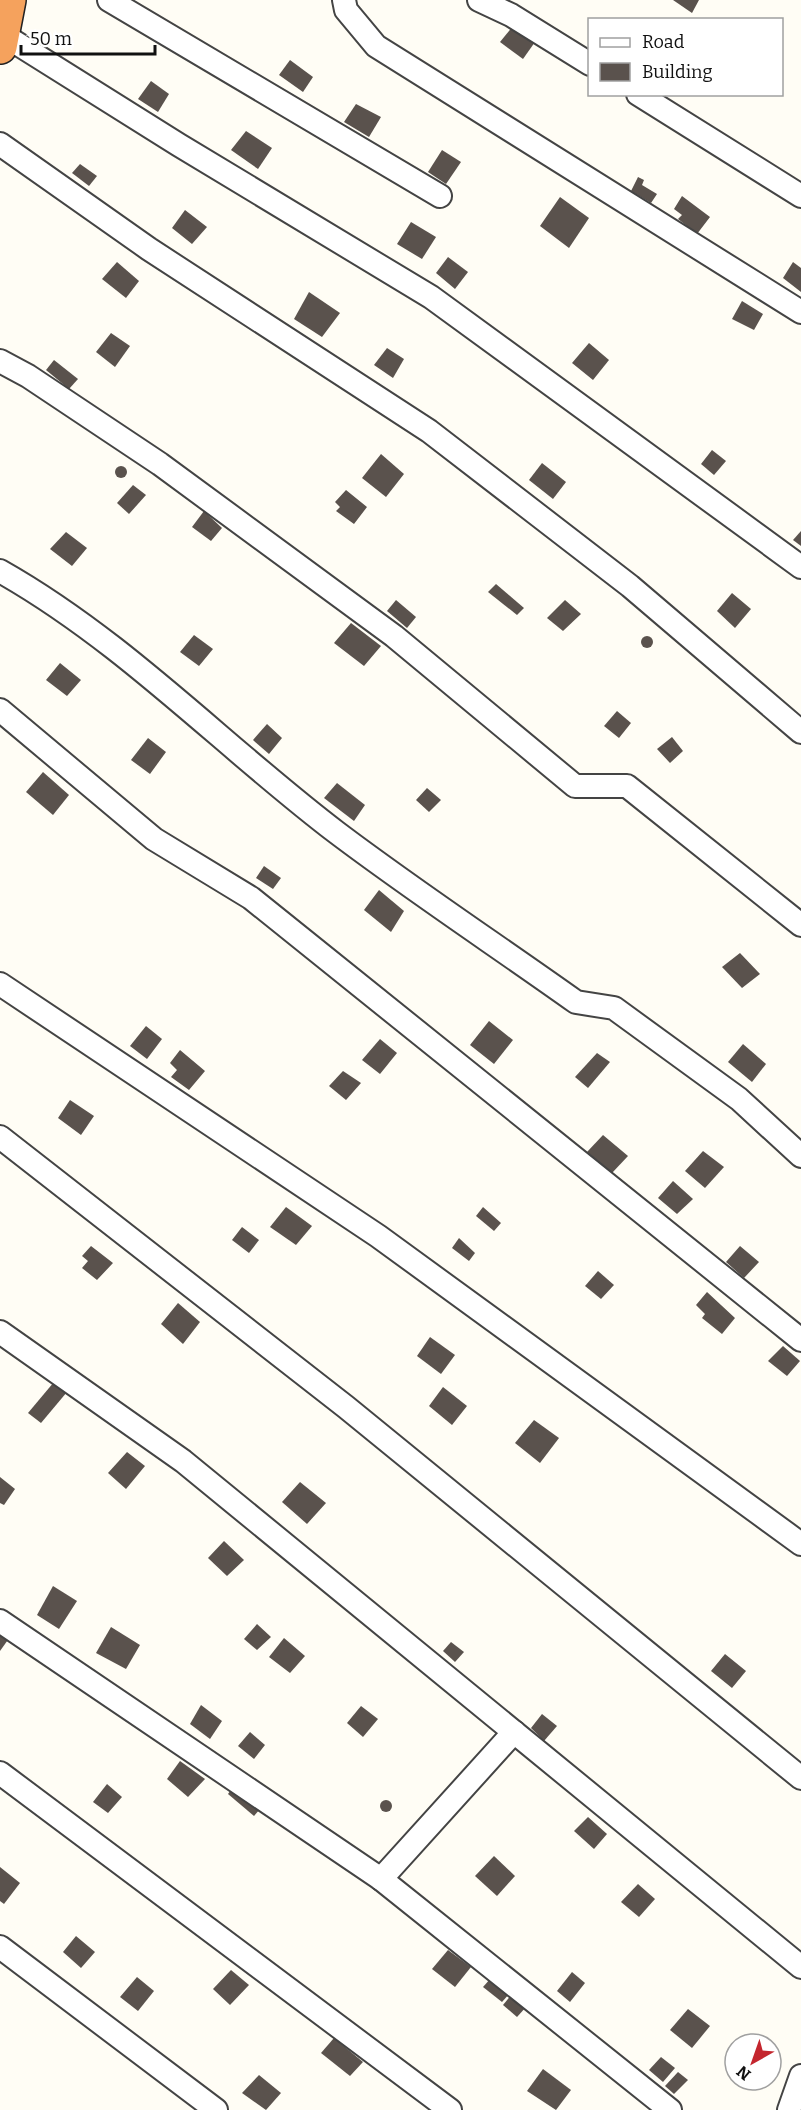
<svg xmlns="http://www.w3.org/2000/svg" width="801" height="2110" font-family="Bitter,serif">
<rect width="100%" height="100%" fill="#fffdf5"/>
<g fill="#5a524d">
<polygon points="673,0 699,0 692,13"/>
<polygon points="513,26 535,42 523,59 500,42"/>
<polygon points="290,60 313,77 303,92 279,75"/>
<polygon points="151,81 169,94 158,112 138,99"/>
<polygon points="356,104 381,117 369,137 344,122"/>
<polygon points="246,131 272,148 258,169 231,150"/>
<polygon points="442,150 461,162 446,184 428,172"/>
<polygon points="80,164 97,176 89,186 72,173"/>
<polygon points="638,177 644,180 642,185 657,194 651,203 631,191"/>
<polygon points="682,196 710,217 697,234 678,219 682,215 674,209"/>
<polygon points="560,197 589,218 569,248 540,226"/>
<polygon points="185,210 207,227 192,244 172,228"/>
<polygon points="411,222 436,237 422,259 397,244"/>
<polygon points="448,257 468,272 455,289 436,273"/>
<polygon points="117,262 139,281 126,298 102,279"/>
<polygon points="793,262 801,268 801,292 783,278"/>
<polygon points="309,292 340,313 322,337 294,319"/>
<polygon points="742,301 763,314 754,330 732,319"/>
<polygon points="111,333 130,346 115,367 96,352"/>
<polygon points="589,343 609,360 593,380 572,363"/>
<polygon points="387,348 404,359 393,378 374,365"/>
<polygon points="54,360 78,379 69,389 46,370"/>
<polygon points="712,450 726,461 714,475 701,464"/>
<polygon points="381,454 404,474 386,497 362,478"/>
<polygon points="542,463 566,482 553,499 529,480"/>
<circle cx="121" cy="472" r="6"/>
<polygon points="133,485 146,495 129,514 117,503"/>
<polygon points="346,490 367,507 354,524 336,511 340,507 335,502"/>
<polygon points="204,511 222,528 211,541 192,527"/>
<polygon points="801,531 801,546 793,540"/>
<polygon points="66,532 87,548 72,566 50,549"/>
<polygon points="496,584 524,608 517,615 488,592"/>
<polygon points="732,593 751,609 735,628 717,611"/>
<polygon points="396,600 416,617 407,628 387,611"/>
<polygon points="565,600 581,614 563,631 547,618"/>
<polygon points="351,623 381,646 364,666 334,643"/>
<polygon points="194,635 213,649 199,666 180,652"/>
<circle cx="647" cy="642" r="6"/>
<polygon points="60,663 81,680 67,696 46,680"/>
<polygon points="617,711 631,723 619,738 604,726"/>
<polygon points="267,724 282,738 269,754 253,740"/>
<polygon points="672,737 683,751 670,763 657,749"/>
<polygon points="148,738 166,752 150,774 131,760"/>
<polygon points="43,772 69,795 53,815 26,792"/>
<polygon points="337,783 365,805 354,821 324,798"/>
<polygon points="427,788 441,800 429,812 416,800"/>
<polygon points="264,866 281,878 273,889 256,878"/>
<polygon points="379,890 404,911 391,932 364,910"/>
<polygon points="740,953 760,974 742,988 722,967"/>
<polygon points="489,1021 513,1040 494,1064 470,1045"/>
<polygon points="146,1026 162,1039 147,1059 130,1046"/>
<polygon points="380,1039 397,1053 380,1074 362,1060"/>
<polygon points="743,1044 766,1064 752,1082 728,1062"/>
<polygon points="180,1050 205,1071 189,1090 171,1077 177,1070 170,1063"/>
<polygon points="597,1053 610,1062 588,1088 575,1077"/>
<polygon points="343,1071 361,1083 346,1100 329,1086"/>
<polygon points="70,1100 94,1116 81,1135 58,1118"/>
<polygon points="603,1135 628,1156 612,1173 587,1152"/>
<polygon points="703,1151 724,1167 705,1188 685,1171"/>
<polygon points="673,1181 693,1199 677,1214 658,1198"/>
<polygon points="286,1207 312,1226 296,1245 270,1227"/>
<polygon points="483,1207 501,1223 494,1231 476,1216"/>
<polygon points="242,1227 259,1240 249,1253 232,1240"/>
<polygon points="459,1238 475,1253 469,1261 452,1248"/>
<polygon points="91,1246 113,1263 97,1280 82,1268 88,1261 82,1256"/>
<polygon points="740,1246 759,1262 744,1278 726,1262"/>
<polygon points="598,1271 614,1285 601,1299 585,1286"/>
<polygon points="707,1292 735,1318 722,1334 702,1318 705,1314 696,1305"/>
<polygon points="178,1303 200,1322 183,1344 161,1324"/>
<polygon points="430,1337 455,1355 441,1374 417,1356"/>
<polygon points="783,1346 800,1361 787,1376 768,1361"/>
<polygon points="54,1382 67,1392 41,1423 28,1413"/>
<polygon points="443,1387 467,1406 452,1425 429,1406"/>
<polygon points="534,1420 559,1438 540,1463 515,1443"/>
<polygon points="127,1452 145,1466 126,1489 108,1473"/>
<polygon points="0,1477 15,1489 4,1505 0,1503"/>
<polygon points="300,1482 326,1503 307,1524 282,1502"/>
<polygon points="224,1541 244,1560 227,1576 208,1558"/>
<polygon points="53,1586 77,1601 59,1629 37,1615"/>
<polygon points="257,1624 271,1637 257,1650 244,1639"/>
<polygon points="111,1627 140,1645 126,1669 96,1653"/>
<polygon points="0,1629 10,1637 0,1651"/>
<polygon points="284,1638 305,1656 290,1673 269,1657"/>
<polygon points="451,1642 464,1652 455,1662 443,1651"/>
<polygon points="725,1654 746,1671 732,1688 711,1671"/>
<polygon points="201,1705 222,1721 210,1739 190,1724"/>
<polygon points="361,1706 378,1719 363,1737 347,1723"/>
<polygon points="542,1714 557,1726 544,1741 531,1728"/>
<polygon points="250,1732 265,1745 254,1759 238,1746"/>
<polygon points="180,1761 205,1779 188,1797 167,1779"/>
<polygon points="107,1784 122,1797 108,1813 93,1802"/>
<polygon points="233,1787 260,1809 254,1816 228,1794"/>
<circle cx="386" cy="1806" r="6"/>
<polygon points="588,1817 607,1834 594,1849 574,1831"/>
<polygon points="494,1856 515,1876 497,1896 475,1876"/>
<polygon points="0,1867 20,1883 4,1904 0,1901"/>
<polygon points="638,1884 655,1899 639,1917 621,1902"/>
<polygon points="76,1936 95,1952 81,1968 63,1952"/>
<polygon points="448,1950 471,1967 455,1987 432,1969"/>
<polygon points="231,1970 249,1985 230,2005 213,1989"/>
<polygon points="572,1972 585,1983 570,2002 557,1991"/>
<polygon points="137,1977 154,1991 138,2011 120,1997"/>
<polygon points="491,1978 510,1993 502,2002 483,1987"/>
<polygon points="512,1994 527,2006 517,2017 503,2005"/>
<polygon points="688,2009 710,2026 692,2048 670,2030"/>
<polygon points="334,2038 363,2062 350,2076 321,2053"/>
<polygon points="661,2057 675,2068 663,2082 649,2070"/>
<polygon points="543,2069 571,2090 556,2110 527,2091"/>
<polygon points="678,2072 688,2080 674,2094 665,2086"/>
<polygon points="259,2075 281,2093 266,2110 242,2093"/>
</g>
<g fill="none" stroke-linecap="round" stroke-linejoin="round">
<defs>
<g id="minor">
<polyline points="109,0 440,196"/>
<polyline points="344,0 346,10 376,46 801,312"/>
<polyline points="479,0 511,15 590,64"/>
<polyline points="2,34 179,145 431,297 801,567"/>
<polyline points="638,94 801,196"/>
<polyline points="0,144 149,249 429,431 630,586 801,732"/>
<polyline points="0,361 28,376 160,464 394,636 575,786 627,786 801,925"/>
<path d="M0 571C124 641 223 746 336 832 414 891 496 945 576 1002L614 1008 739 1099 801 1156"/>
<polyline points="0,710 154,839 251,898 801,1340"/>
<polyline points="0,984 378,1236 801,1544"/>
<polyline points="0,1137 346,1407 801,1778"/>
<polyline points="0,1332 183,1461 801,1967"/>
<polyline points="0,1621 381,1879 670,2110"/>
<polyline points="0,1773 450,2110"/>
<polyline points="381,1879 514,1732"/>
<polyline points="0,1947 216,2110"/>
<polyline points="789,2110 801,2076"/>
</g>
<polyline id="highway" points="0,47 9,0"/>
</defs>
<use href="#minor" stroke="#444" stroke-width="26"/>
<use href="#highway" stroke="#222" stroke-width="36"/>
<use href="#minor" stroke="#fff" stroke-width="22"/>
<use href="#highway" stroke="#f5a25d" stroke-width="33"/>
</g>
<rect x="588" y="18" width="195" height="78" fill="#ffffff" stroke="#a0a0a0" stroke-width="1.5"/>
<rect x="600" y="38" width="30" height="9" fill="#ffffff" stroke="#a0a0a0" stroke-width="1.5"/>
<text x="642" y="48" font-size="18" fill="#111111">Road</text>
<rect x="600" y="63" width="30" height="18" fill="#5a524d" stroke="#a0a0a0" stroke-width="1.5"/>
<text x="642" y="78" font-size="18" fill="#111111">Building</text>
<g transform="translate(753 2062) rotate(220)"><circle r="28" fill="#ffffff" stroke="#a0a0a0" stroke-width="1.5"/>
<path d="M0-4.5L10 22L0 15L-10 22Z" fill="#c4262e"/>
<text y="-9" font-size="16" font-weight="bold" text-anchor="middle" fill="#111111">N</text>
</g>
<path d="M21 45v9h134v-9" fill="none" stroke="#111111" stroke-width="3"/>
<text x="30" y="45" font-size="18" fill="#111111" stroke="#ffffff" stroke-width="4.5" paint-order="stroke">50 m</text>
</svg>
